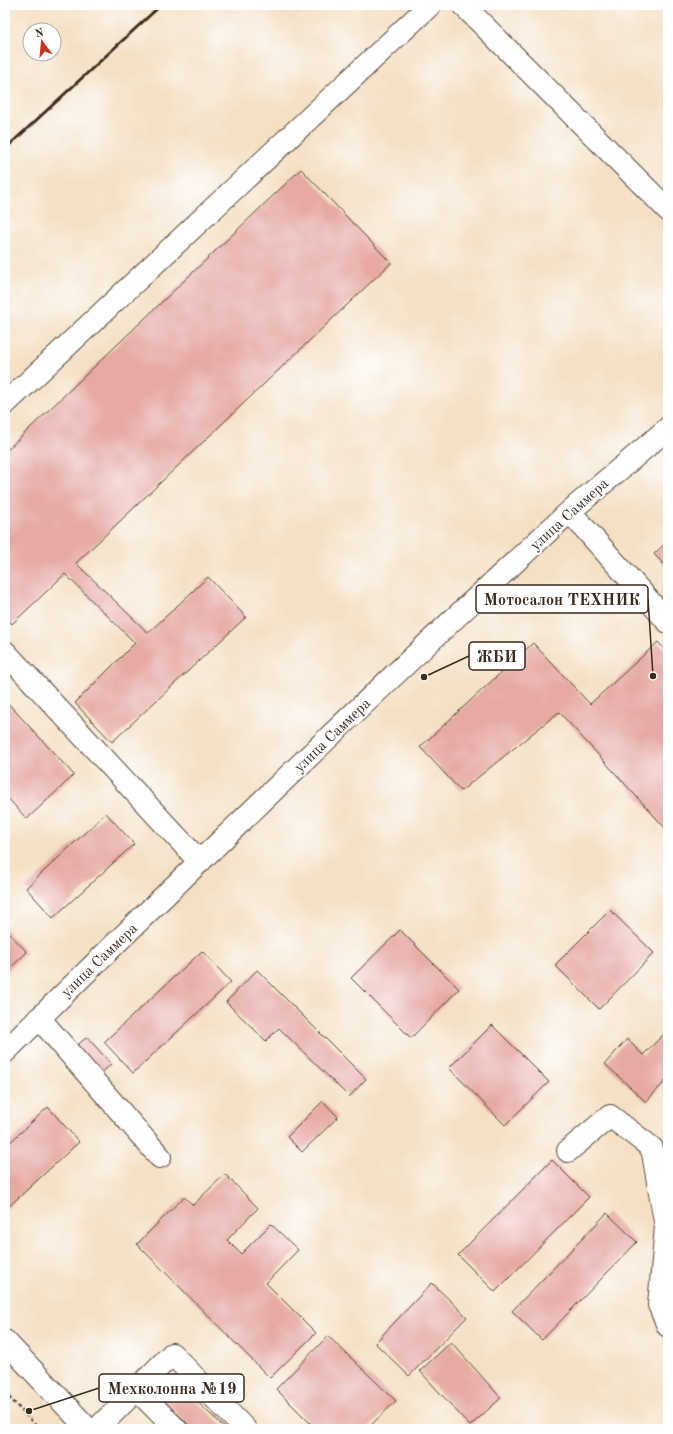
<svg xmlns="http://www.w3.org/2000/svg" width="673" height="1434" font-family="'Old Standard TT',serif">
<rect width="100%" height="100%" fill="#fff"/>
<filter id="ink" filterUnits="userSpaceOnUse"><feTurbulence type="fractalNoise" baseFrequency=".025" numOctaves="2"/><feDisplacementMap in="SourceGraphic" scale="8" xChannelSelector="R" yChannelSelector="G"/><feConvolveMatrix kernelMatrix="1 2 1 2 8 2 1 2 1" color-interpolation-filters="sRGB"/></filter>
<filter id="wash" filterUnits="userSpaceOnUse"><feTurbulence type="fractalNoise" baseFrequency=".012" numOctaves="4" result="noise"/><feDisplacementMap in="SourceGraphic" scale="16" xChannelSelector="R" yChannelSelector="G"/><feGaussianBlur stdDeviation="0.9" result="paint"/><feColorMatrix in="noise" values="0 0 0 0 0 0 0 0 0 0 0 0 0 0 0 0 0 1.4 0 .05"/><feComposite in="paint" operator="in"/></filter>
<g filter="url(#wash)">
<rect width="100%" height="100%" fill="#f4e0c5"/>
<g id="blocks">
<g fill="#e6a9a4">
<polygon points="301,169 391,263 76,563 148,633 208,577 246,617 112,742 75,703 135,643 65,574 12,624 5,616 5,452"/>
<polygon points="668,541 668,569 654,554"/>
<polygon points="658,642 668,653 668,831 559,712 461,791 420,747 533,643 590,704"/>
<polygon points="5,700 74,775 27,819 5,795"/>
<polygon points="106,813 134,844 53,918 26,888"/>
<polygon points="610,910 654,953 599,1009 555,965"/>
<polygon points="5,929 27,952 5,973"/>
<polygon points="400,930 459,989 411,1038 351,978"/>
<polygon points="202,951 231,982 133,1073 104,1042"/>
<polygon points="257,970 366,1079 349,1097 279,1028 266,1041 226,1002"/>
<polygon points="492,1025 549,1082 505,1125 449,1068"/>
<polygon points="668,1030 668,1078 646,1102 605,1064 627,1039 643,1055"/>
<polygon points="87,1037 111,1064 99,1075 75,1047"/>
<polygon points="323,1101 338,1117 302,1152 287,1137"/>
<polygon points="48,1107 79,1142 5,1210 5,1147"/>
<polygon points="552,1160 589,1197 495,1292 458,1255"/>
<polygon points="225,1174 258,1208 227,1240 241,1254 271,1224 298,1250 266,1283 316,1333 270,1378 137,1244 184,1197 193,1205"/>
<polygon points="607,1213 637,1242 542,1340 512,1311"/>
<polygon points="432,1283 467,1317 409,1376 375,1343"/>
<polygon points="328,1336 396,1401 367,1429 316,1429 276,1389"/>
<polygon points="451,1342 501,1398 470,1426 420,1371"/>
<polygon points="172,1378 226,1429 193,1429 156,1393"/>
</g>
</g>
</g>
<g filter="url(#ink)">
<use href="#blocks" fill-opacity="0" stroke="#574537" stroke-width="1"/>
<g fill="none" stroke-linecap="round" stroke-linejoin="round">
<defs>
<g id="minor">
<polyline points="463,5 668,210"/>
<polyline points="5,404 430,5"/>
<polyline points="570,512 668,622"/>
<polyline points="5,652 200,862"/>
<polyline points="39,1018 160,1157"/>
<path d="M5 1052C190 870 376 689 567 514 600 485 635 457 668 428"/>
<polyline points="568,1151 610,1116 652,1148 666,1227 659,1305 668,1326"/>
<polyline points="5,1341 88,1429"/>
<polyline points="136,1389 176,1429"/>
<polyline points="97,1429 172,1354 245,1429"/>
</g>
</defs>
<use href="#minor" stroke="#574537" stroke-width="24"/>
<polyline stroke="#574537" stroke-width="2.5" stroke-dasharray="3 3" stroke-linecap="butt" points="5,1393 39,1429"/>
<use href="#minor" stroke="#fff" stroke-width="22"/>
<polyline stroke="#3b2a1e" stroke-width="3" points="5,149 161,5"/>
</g>
</g>
<g text-anchor="middle" stroke-width="4" stroke-linejoin="round" paint-order="stroke">
<g font-size="15" fill="#3b2a1e" stroke="#fff">
<text transform="translate(569 514) rotate(-42)" y="5">улица Саммера</text>
<text transform="translate(332 735) rotate(-44)" y="5">улица Саммера</text>
<text transform="translate(99 960) rotate(-44)" y="5">улица Саммера</text>
</g>
</g>
<path fill="none" stroke="#3b2a1e" stroke-width="1.5" d="M653 676L648 599M424 677L469 656M29 1411L99 1388"/>
<g fill="#3b2a1e" stroke="#fff" stroke-width="1.5">
<circle cx="653" cy="676" r="4"/>
<circle cx="424" cy="677" r="4"/>
<circle cx="29" cy="1411" r="4"/>
</g>
<g fill="#fff" stroke="#3b2a1e" stroke-width="1.5">
<rect x="476" y="585" width="172" height="28" rx="4"/>
<rect x="469" y="642" width="56" height="28" rx="4"/>
<rect x="99" y="1374" width="145" height="28" rx="4"/>
</g>
<g font-size="16" text-anchor="middle" font-weight="bold" fill="#3b2a1e">
<text x="562" y="605">Мотосалон ТЕХНИК</text>
<text x="497" y="662">ЖБИ</text>
<text x="172" y="1394">Мехколонна №19</text>
</g>
<rect width="673" height="1434" fill="none" stroke="#fff" stroke-width="20"/>
<g transform="translate(42 42) rotate(344)"><circle r="19" fill="#ffffff" stroke="#b1aaa5"/>
<path d="M0-3L7 15L0 10L-7 15Z" fill="#c8321e"/>
<text y="-6" font-size="11" font-weight="bold" text-anchor="middle" fill="#3b2a1e">N</text>
</g>
</svg>
